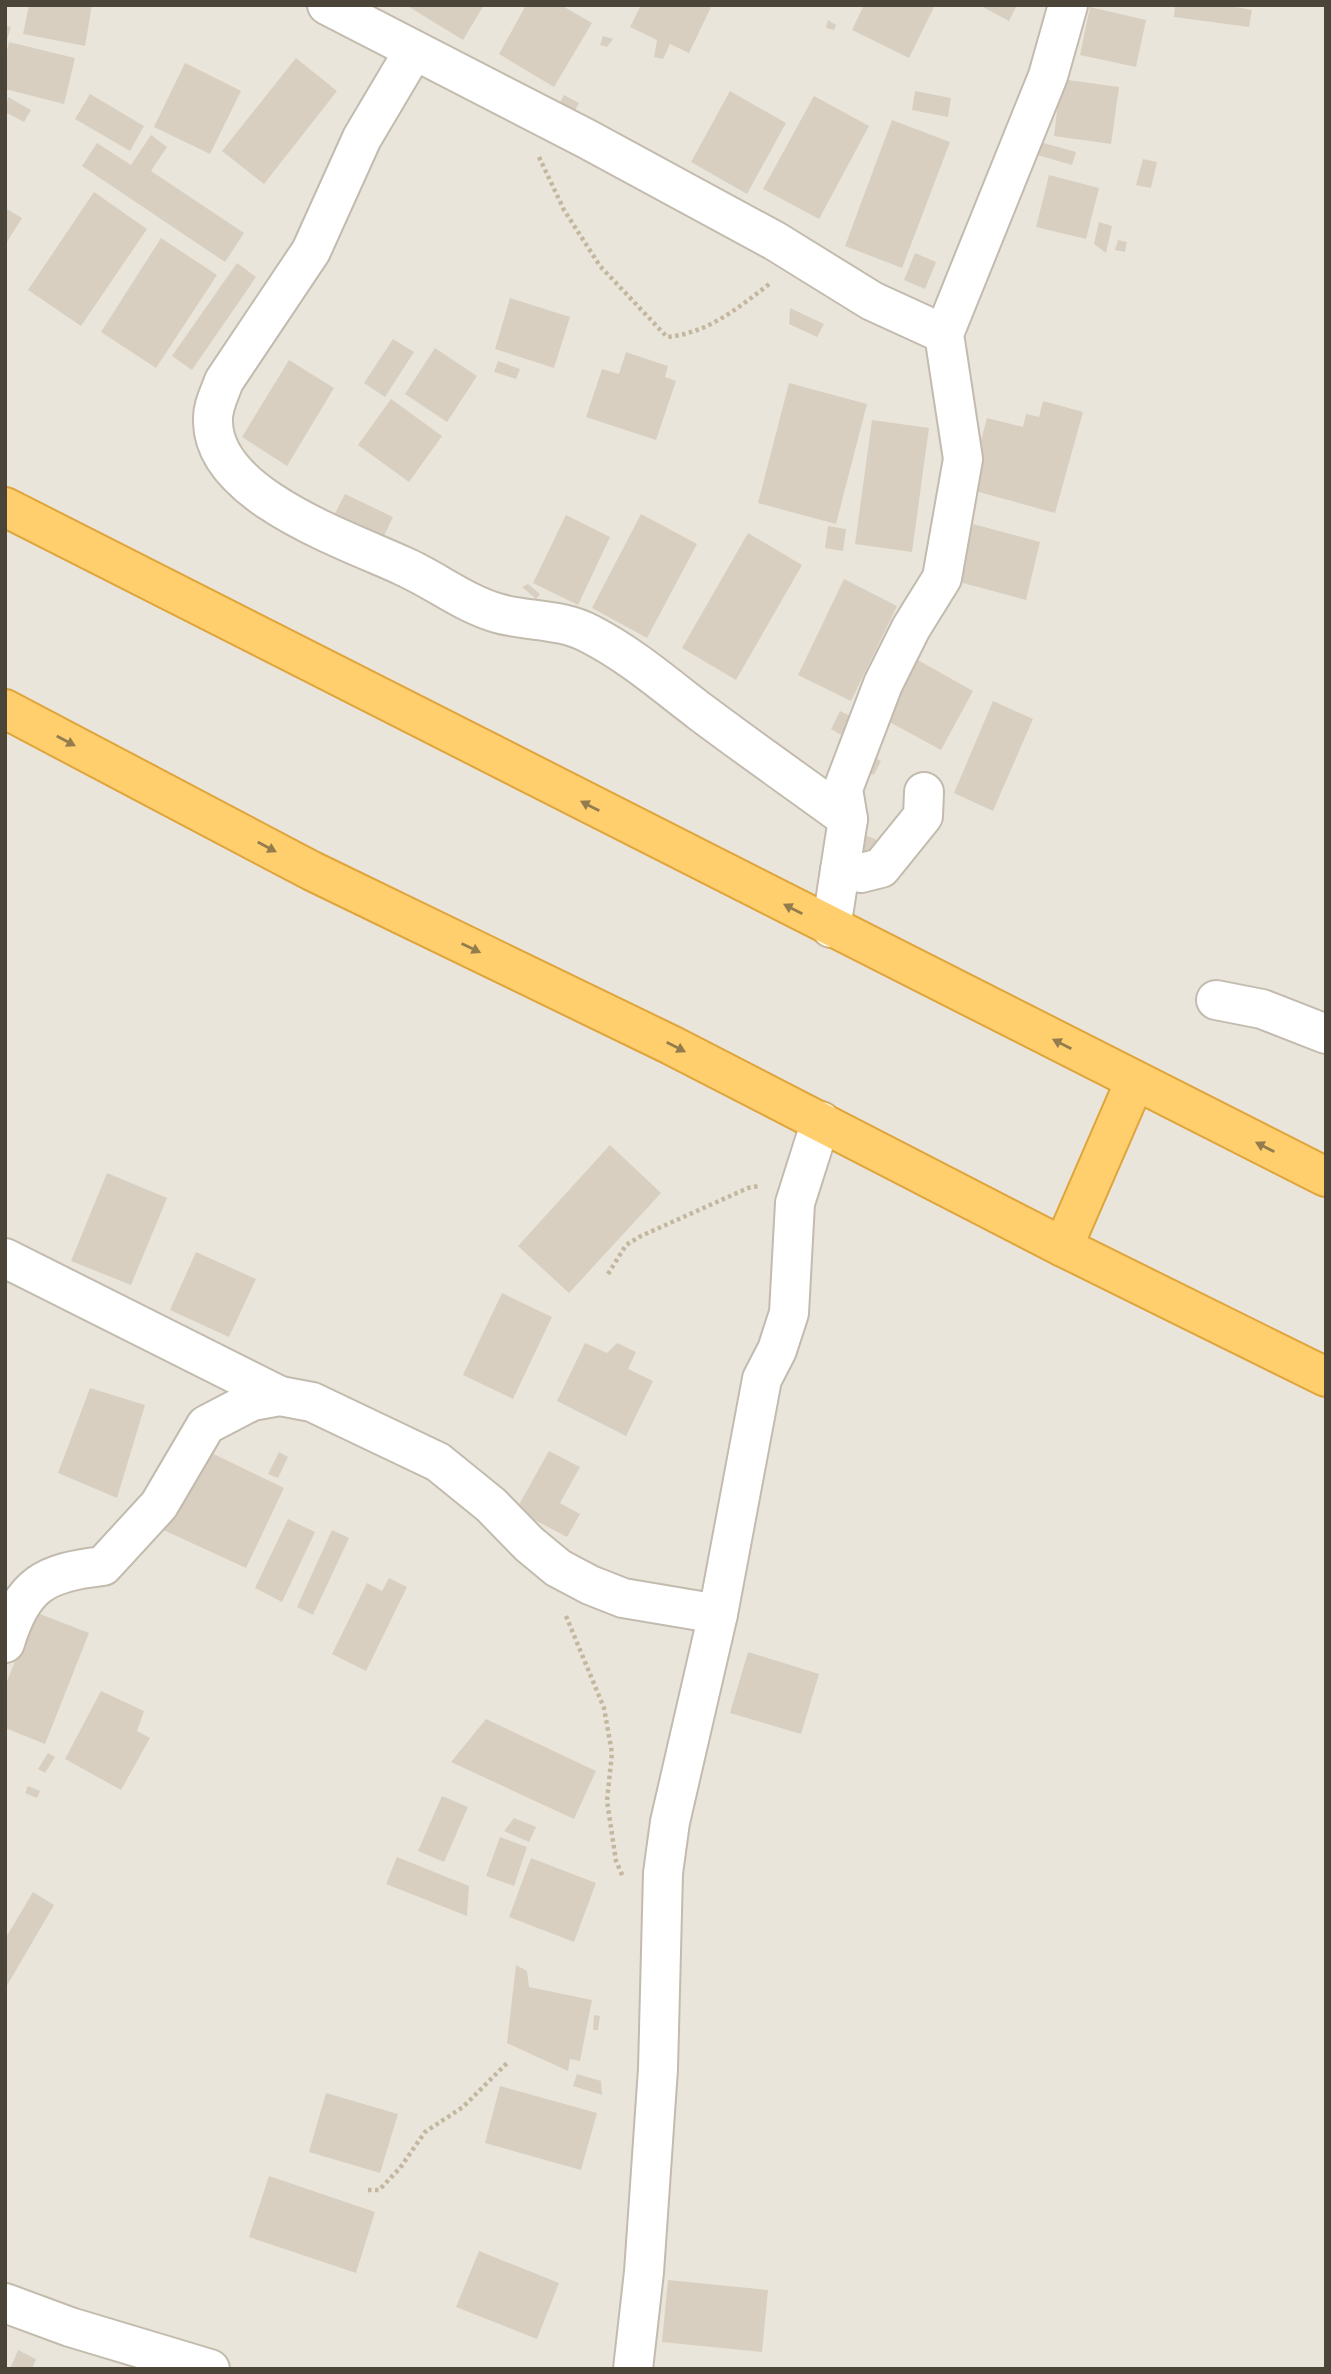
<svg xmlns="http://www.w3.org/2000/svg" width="1331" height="2374" font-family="'Archivo Narrow',sans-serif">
<rect width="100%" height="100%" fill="#f6f3ec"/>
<rect fill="#eae5da" x="5" y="5" width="1321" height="2364"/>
<g fill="#d8cfc1">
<polygon points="29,5 92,5 85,46 23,34"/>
<polygon points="406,5 484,5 463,40"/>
<polygon points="526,5 561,5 592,23 554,87 499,54"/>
<polygon points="641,5 712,5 689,53 670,44 663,59 654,57 657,40 630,27"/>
<polygon points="864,5 935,5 909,58 852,30"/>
<polygon points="979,5 1017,5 1009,21"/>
<polygon points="1175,5 1225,5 1252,10 1249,27 1174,17"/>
<polygon points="1090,7 1146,20 1136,67 1080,55"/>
<polygon points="828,20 836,25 834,30 826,28"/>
<polygon points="5,25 11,27 6,43 5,43"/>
<polygon points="603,36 613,39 607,47 600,45"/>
<polygon points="9,42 75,58 64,104 5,89 5,58"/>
<polygon points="296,58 337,91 264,184 222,151"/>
<polygon points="185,63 241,91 210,154 154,127"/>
<polygon points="1061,79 1119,87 1111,144 1054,136"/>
<polygon points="730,91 786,123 747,194 691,162"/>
<polygon points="915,91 951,98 948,117 912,110"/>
<polygon points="90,94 144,126 130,151 75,119"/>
<polygon points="564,95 579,103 570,120 555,112"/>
<polygon points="814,96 869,126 819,219 763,189"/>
<polygon points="8,97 31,110 24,122 5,112"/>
<polygon points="892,120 950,142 902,268 845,246"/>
<polygon points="151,135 167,147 151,171 244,233 225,262 82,166 97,143 131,165"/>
<polygon points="1040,142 1076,152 1072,165 1037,155"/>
<polygon points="1143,159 1157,162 1151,188 1136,185"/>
<polygon points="1049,175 1099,188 1086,239 1036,227"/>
<polygon points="94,192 147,229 81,326 28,290"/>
<polygon points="5,208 22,218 5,245"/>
<polygon points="1099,222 1112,226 1106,253 1094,244"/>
<polygon points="161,238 217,275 156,368 101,332"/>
<polygon points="1118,240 1127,242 1125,252 1115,250"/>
<polygon points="915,253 936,262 925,289 904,280"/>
<polygon points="237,263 256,277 192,370 172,356"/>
<polygon points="510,298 570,317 554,368 495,349"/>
<polygon points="790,308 824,324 817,337 789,324"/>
<polygon points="393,339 414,352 385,397 364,383"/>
<polygon points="435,348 477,376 447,422 405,394"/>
<polygon points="626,352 668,366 665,377 676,381 656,440 586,417 602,369 619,374"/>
<polygon points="289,360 334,388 287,466 242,437"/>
<polygon points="498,361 520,369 516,379 494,372"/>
<polygon points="789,383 867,404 836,524 758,503"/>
<polygon points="391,399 442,436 409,482 358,445"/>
<polygon points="1043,401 1083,412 1055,513 968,489 987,418 1023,427 1026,414 1039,417"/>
<polygon points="872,420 929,428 912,552 855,544"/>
<polygon points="345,494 393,517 379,546 330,523"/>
<polygon points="641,514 697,544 647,638 592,608"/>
<polygon points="566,515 610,537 578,605 533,583"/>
<polygon points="973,524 1040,542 1026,600 959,582"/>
<polygon points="828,526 846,529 843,551 825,548"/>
<polygon points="748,533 802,565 736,680 682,648"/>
<polygon points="844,579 897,606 851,701 798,675"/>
<polygon points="528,584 540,594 536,599 522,587"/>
<polygon points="916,659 973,691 941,750 884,719"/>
<polygon points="993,701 1033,719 993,811 954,793"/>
<polygon points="840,711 850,716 841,735 831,729"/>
<polygon points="869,755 881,761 874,775 862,770"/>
<polygon points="865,835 882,842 872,864 855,857"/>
<polygon points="610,1145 661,1193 569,1293 518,1246"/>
<polygon points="107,1173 167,1198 131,1285 71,1261"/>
<polygon points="196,1252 256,1279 229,1337 170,1310"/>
<polygon points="502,1293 552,1317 513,1399 463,1375"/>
<polygon points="585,1343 607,1353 617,1343 636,1352 628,1369 653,1381 626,1436 557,1401"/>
<polygon points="90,1388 145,1405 117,1498 58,1473"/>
<polygon points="197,1446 284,1488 246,1568 159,1528"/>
<polygon points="549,1451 580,1467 560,1503 580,1514 567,1537 516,1510"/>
<polygon points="279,1452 288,1457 278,1478 268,1474"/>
<polygon points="288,1519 315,1532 282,1602 255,1588"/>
<polygon points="332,1530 349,1538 313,1615 297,1607"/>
<polygon points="389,1578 407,1587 366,1671 332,1654 367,1583 382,1591"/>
<polygon points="35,1612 89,1633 45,1744 5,1728 5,1686"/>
<polygon points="748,1652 819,1674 801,1734 730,1713"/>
<polygon points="101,1691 144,1711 137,1731 150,1738 121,1790 65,1759"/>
<polygon points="486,1719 596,1771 574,1819 451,1762"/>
<polygon points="48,1753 55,1757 45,1773 38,1769"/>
<polygon points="28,1786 40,1791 37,1798 25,1793"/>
<polygon points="442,1796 468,1807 444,1862 418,1851"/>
<polygon points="514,1818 536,1827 529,1842 504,1831"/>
<polygon points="500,1837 527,1847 514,1886 486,1876"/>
<polygon points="397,1857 469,1886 467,1916 386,1884"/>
<polygon points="531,1858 596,1883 574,1942 509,1917"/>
<polygon points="33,1892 54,1905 5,1989 5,1939"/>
<polygon points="516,1965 527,1971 529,1987 592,2000 580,2061 570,2059 568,2071 507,2043"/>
<polygon points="594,2015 600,2016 598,2030 593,2030"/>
<polygon points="577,2074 601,2081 602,2095 573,2086"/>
<polygon points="500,2086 597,2113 581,2170 485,2143"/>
<polygon points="326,2093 398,2114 380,2173 309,2152"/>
<polygon points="269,2176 375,2212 356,2273 249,2237"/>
<polygon points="479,2251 559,2283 537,2339 456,2307"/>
<polygon points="668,2280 768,2290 762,2352 662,2342"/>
<polygon points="18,2350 36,2359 32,2369 10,2369"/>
</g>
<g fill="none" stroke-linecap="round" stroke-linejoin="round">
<defs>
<g id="minor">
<polyline points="327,5 587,139 775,241 872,301 944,334"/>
<path d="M413 52 362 138 311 251 224 381C219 395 212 407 213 422 214 496 347 540 403 566 435 580 463 603 497 613 528 622 560 618 590 634 631 655 665 685 702 713 750 749 800 784 848 819"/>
<polyline points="840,870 861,873 881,868 923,816 924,792"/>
<polyline points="831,928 848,819 843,789 883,684 911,628 942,578 963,459 944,334 1048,76 1068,5"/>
<polyline points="1216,1000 1262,1009 1326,1034"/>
<polyline points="5,1258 280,1396"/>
<path d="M5 1643C23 1583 45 1573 103 1566L159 1505 206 1425 252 1401 280 1396 312 1402 438 1462 491 1505 529 1544 558 1568 590 1585 623 1598 718 1614"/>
<polyline points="5,2303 70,2327 210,2369"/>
<polyline points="633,2369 644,2272 658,2069 663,1873 670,1822 718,1614 762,1379 777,1350 789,1313 795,1203 821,1121"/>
</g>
<g id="highway">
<polyline points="5,507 1326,1177"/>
<polyline points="5,709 312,871 671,1045 1063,1247 1326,1377"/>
<polyline points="1063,1247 1135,1081"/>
</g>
</defs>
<use href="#minor" stroke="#c2bbae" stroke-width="42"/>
<use href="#highway" stroke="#e0a43c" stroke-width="42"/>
<g stroke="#c4b79f" stroke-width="4.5" stroke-dasharray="3.5 3.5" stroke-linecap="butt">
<path d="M539 157 564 210 600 266 667 337C709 333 739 307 772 282"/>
<polyline points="608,1274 626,1245 641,1236 748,1188 759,1186"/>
<polyline points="566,1616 604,1708 612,1753 607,1801 616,1861 623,1877"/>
<polyline points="368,2190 379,2190 400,2168 425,2132 463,2107 507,2063"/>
</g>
<use href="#minor" stroke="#fff" stroke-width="38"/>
<use href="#highway" stroke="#ffcf6e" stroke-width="38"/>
</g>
<defs><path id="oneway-solid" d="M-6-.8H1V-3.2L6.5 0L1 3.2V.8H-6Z" transform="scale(1.75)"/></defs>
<g fill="#937c4e">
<use href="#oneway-solid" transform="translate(66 741) rotate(28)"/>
<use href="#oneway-solid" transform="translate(590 806) rotate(-153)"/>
<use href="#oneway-solid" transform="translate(267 847) rotate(28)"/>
<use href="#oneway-solid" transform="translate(793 909) rotate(-153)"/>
<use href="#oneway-solid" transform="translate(471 948) rotate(26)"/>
<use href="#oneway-solid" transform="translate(1062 1044) rotate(-153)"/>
<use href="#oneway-solid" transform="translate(676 1047) rotate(27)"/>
<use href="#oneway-solid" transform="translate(1265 1147) rotate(-153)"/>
</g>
<rect width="1331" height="2374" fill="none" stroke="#4b4439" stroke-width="14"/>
</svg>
